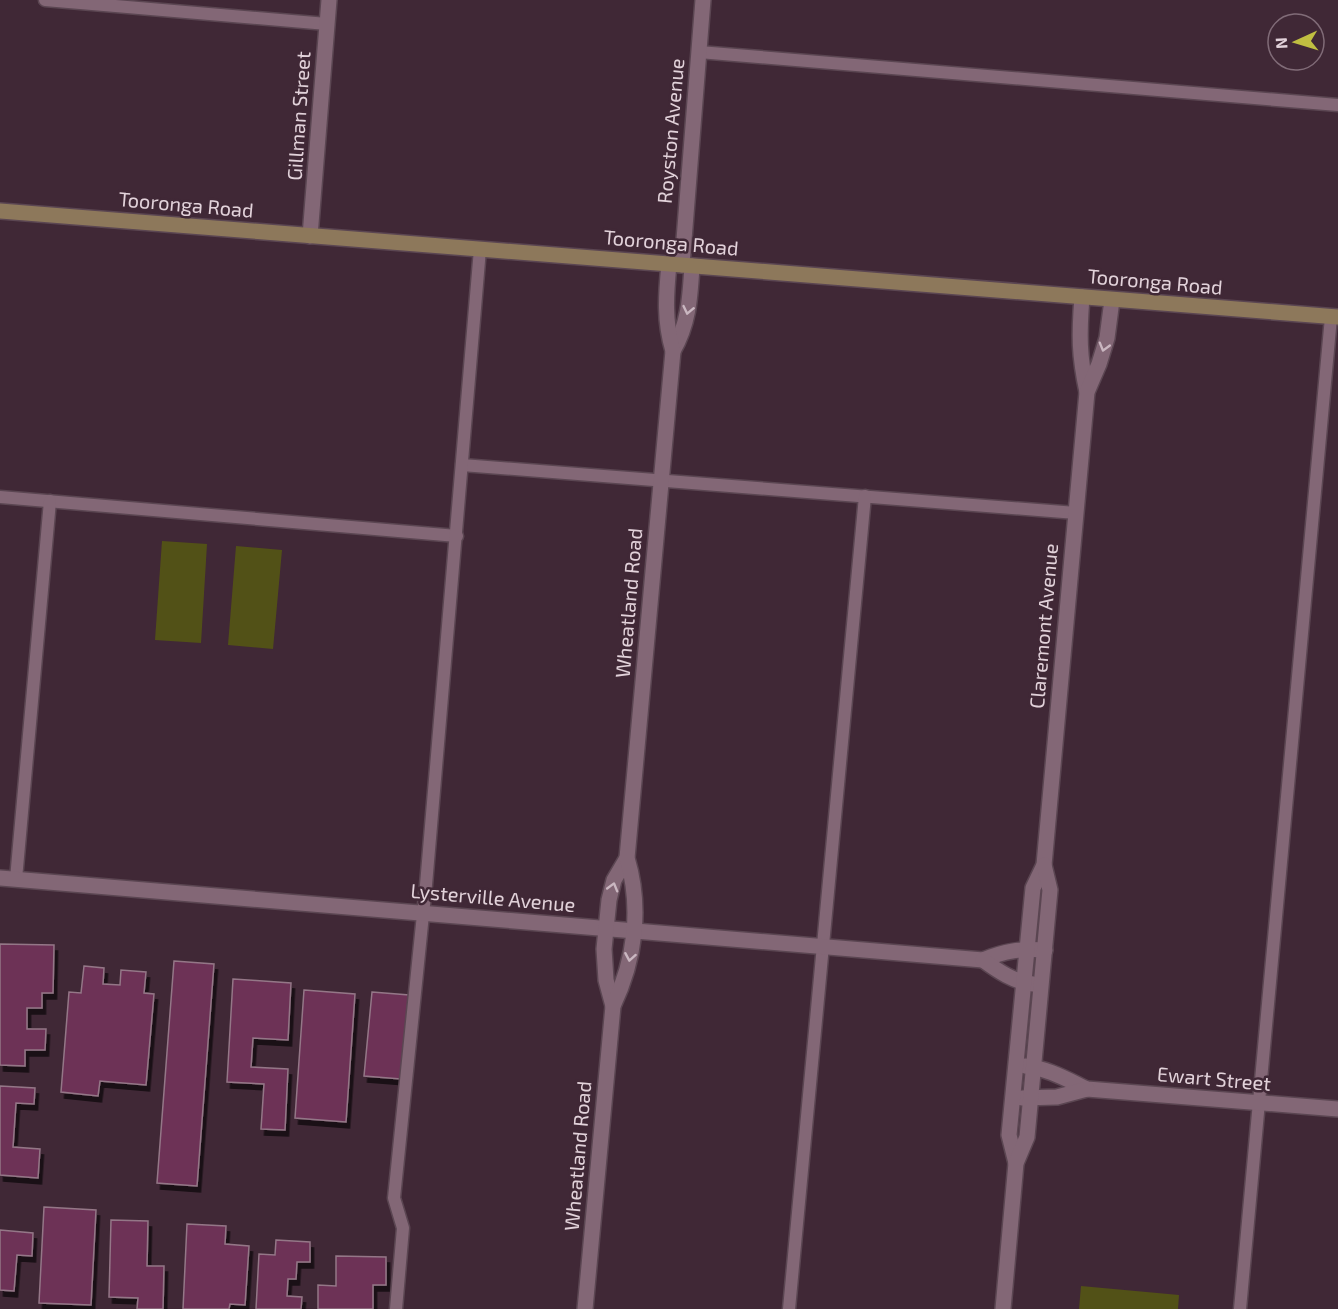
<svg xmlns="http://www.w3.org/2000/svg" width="1338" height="1309" font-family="'Exo 2',sans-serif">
<defs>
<filter id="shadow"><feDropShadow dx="3.5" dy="6" stdDeviation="0" flood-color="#0009"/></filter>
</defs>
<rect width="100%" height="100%" fill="#402836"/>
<g fill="#525117">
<polygon points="162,541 207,544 201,643 155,640"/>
<polygon points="236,546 282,550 273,649 228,645"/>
<polygon points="1081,1286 1179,1295 1178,1309 1079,1309"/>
</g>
<g fill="#6d3157" stroke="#947787" stroke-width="1.5" filter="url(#shadow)">
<polygon points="0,944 54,945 53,993 42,993 42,1008 27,1008 27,1029 46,1029 45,1050 25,1050 25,1066 0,1065"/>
<polygon points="174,961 214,964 197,1186 157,1183"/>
<polygon points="84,966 104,968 103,984 120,985 121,970 146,972 144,993 154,994 146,1085 100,1081 98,1096 61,1092 69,992 81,993"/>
<polygon points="233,979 291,983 288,1040 253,1038 251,1067 288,1069 285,1130 261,1129 264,1084 227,1082"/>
<polygon points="304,990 355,994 346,1122 295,1118"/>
<polygon points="372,992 409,995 401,1079 364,1076"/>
<polygon points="0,1086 35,1088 34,1104 16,1103 13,1147 40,1149 38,1178 0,1175"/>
<polygon points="44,1207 96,1210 91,1305 39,1303"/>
<polygon points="111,1220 148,1221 147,1266 164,1266 163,1309 137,1309 138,1298 109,1297"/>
<polygon points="187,1224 226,1226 225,1244 249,1246 245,1305 230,1304 229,1309 183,1309"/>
<polygon points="0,1230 33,1233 32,1256 17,1255 14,1291 0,1290"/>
<polygon points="276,1240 310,1242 310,1262 297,1262 296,1279 288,1279 287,1296 302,1297 301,1309 256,1309 259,1254 275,1255"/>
<polygon points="336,1256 386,1257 386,1285 373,1285 373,1309 318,1309 318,1285 336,1286"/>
</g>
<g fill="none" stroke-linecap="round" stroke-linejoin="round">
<defs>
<g id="lane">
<polyline points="45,0 327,24"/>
<polyline points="699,52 1338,105"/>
<polyline points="462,465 1076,513"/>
<polyline points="0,497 457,536"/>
<polyline points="16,879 50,501"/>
<polyline points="396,1309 403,1228 394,1198 426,885 480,249"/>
<polyline points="789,1309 865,496"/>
<polyline points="1240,1309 1331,317"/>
</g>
<g id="street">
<polyline points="310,236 329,0"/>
<polyline points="682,265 703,0"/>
<path d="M1082 297C1079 335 1079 355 1087 392"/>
<path d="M673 351C689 323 690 298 692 266"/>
<path d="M0 878 983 960C1004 951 1022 948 1045 950"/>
<path d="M983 960C998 971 1014 982 1033 984"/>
<polyline points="613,1006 606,980 604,949 609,900 614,880 627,858"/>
<path d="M1025 1066C1047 1068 1068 1080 1087 1089L1338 1109"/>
<polyline points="1022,1098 1057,1097 1087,1089"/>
<polyline points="1016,1163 1009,1135 1033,888 1044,865 1087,392 1099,364 1107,338 1112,300"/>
<path d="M585 1309 613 1006C635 960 642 908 627 858L673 351C664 321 666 295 669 264"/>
<polyline points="1003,1309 1016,1163 1027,1137 1050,890 1044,865"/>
</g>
<polyline id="secondary" points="0,211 1338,317"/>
</defs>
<use href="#lane" stroke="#5b4652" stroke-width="15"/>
<use href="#street" stroke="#5b4652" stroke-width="18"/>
<use href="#secondary" stroke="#5b4652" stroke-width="18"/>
<use href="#lane" stroke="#836776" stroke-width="12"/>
<use href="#street" stroke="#836776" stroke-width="15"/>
<use href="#secondary" stroke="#8d785b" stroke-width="15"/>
</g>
<defs><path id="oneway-chevron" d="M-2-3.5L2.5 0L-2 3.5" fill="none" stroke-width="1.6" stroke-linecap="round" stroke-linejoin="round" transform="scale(1.5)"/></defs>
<g stroke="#cab7c1">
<use href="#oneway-chevron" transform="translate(688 310) rotate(102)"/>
<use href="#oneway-chevron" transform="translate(1104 347) rotate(106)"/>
<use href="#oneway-chevron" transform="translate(613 887) rotate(-74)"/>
<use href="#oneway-chevron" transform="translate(630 957) rotate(100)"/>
</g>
<g text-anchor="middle" stroke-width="5" stroke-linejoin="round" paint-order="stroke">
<g font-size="20" fill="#e2d2da" stroke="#402836">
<text transform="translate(299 116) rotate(-86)" y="7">Gillman Street</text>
<text transform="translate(671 131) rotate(-85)" y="7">Royston Avenue</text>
<text transform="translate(186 205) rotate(5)" y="7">Tooronga Road</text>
<text transform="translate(671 243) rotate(5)" y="7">Tooronga Road</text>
<text transform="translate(1155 282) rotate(5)" y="7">Tooronga Road</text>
<text transform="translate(629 603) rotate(-85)" y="7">Wheatland Road</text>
<text transform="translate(1044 626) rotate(-85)" y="7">Claremont Avenue</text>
<text transform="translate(493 898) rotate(5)" y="7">Lysterville Avenue</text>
<text transform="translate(1214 1079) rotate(5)" y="7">Ewart Street</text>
<text transform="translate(578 1156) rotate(-85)" y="7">Wheatland Road</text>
</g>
</g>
<g transform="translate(1296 42) rotate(266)"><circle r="28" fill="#402836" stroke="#816c78" stroke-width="1.5"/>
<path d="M0-4.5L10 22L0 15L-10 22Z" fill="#c0be41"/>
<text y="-9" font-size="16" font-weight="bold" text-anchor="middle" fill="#e2d2da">N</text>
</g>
</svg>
